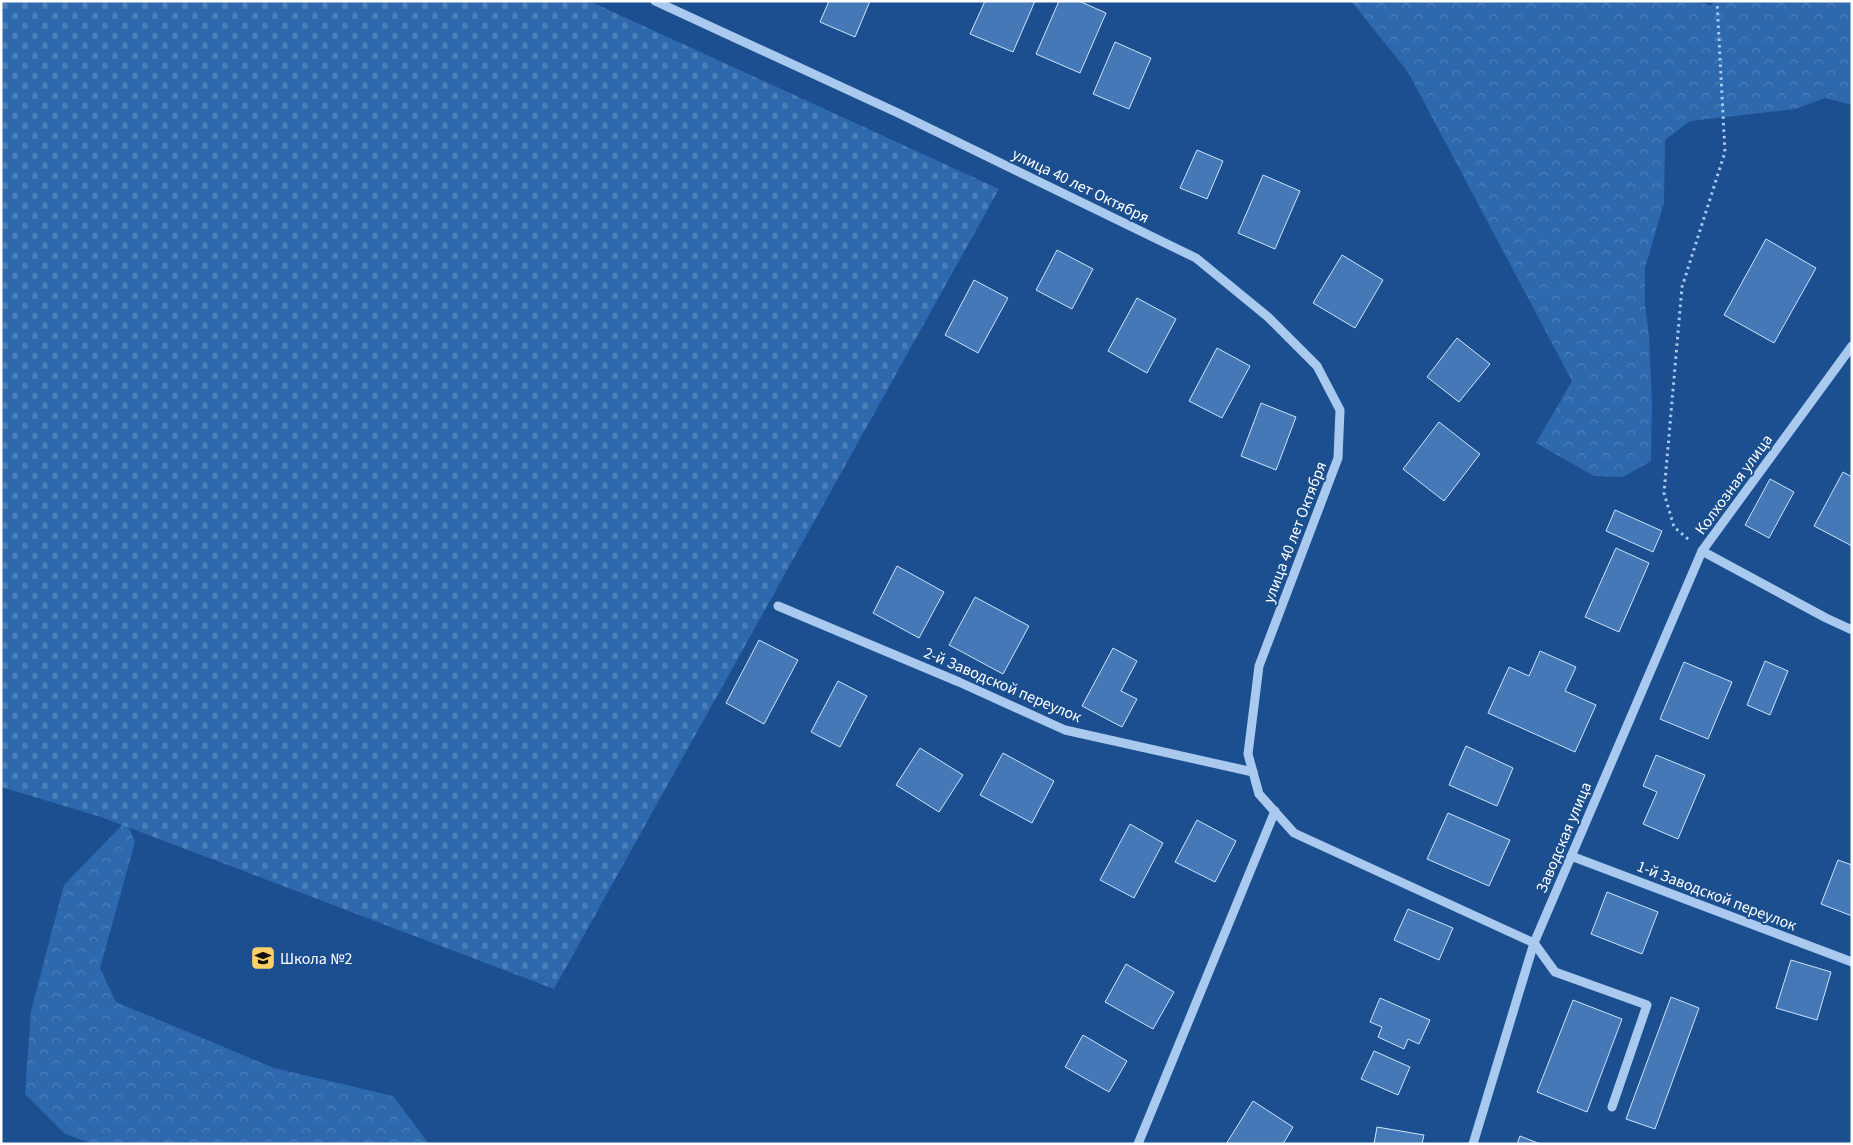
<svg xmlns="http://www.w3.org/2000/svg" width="1853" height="1145" font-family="'Source Sans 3',sans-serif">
<defs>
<pattern id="forest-crowns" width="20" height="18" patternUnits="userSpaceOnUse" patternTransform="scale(1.25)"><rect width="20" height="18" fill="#2e69ad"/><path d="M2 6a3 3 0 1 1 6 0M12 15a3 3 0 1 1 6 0" fill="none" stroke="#4d80b9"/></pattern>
<pattern id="cemetery-stones" width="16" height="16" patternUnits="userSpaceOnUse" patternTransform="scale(1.25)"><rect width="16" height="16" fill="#2e69ad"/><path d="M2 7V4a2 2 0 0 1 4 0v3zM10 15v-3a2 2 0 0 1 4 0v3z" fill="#4d80b9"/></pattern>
</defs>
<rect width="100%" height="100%" fill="#1b4f8f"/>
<g fill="url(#forest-crowns)">
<polygon points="1351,1 1699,1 1710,6 1715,1 1852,1 1852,105 1825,98 1795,109 1690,121 1665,140 1664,203 1645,268 1645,304 1649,336 1652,401 1651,461 1623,477 1594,476 1536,443 1572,381 1408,72"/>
<polygon points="126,821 135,842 100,968 116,1002 274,1068 393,1096 429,1144 94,1144 65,1134 25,1094 31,1011 64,885"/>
</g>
<polygon fill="url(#cemetery-stones)" points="1,1 589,1 999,189 554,989 101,817 1,787"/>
<g fill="#4478b7" stroke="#cfe3fa">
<polygon points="829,1 870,1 855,37 820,22"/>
<polygon points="985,1 1035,1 1013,52 970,34"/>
<polygon points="1059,1 1079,1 1106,13 1080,73 1036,54"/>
<polygon points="1115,42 1151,58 1129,109 1093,94"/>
<polygon points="1197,150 1223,161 1207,199 1180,188"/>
<polygon points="1263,175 1300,191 1275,249 1238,233"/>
<polygon points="1766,239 1816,268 1774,343 1724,315"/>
<polygon points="1057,250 1093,269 1072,309 1036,290"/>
<polygon points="1342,255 1383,280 1355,328 1313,303"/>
<polygon points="974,280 1008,298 978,353 945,335"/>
<polygon points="1137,298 1176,319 1147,373 1108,351"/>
<polygon points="1457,338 1490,364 1459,402 1427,377"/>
<polygon points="1217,348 1250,366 1222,418 1189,401"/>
<polygon points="1261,403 1296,417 1276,470 1241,456"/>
<polygon points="1439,422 1480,454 1444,501 1403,469"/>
<polygon points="1843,472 1852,477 1852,546 1814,526"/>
<polygon points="1770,479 1794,492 1769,538 1745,525"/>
<polygon points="1615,510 1662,531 1653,552 1606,531"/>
<polygon points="1616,548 1649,563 1619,632 1585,617"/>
<polygon points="897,566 944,592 919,638 873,613"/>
<polygon points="975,597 1029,626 1003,674 949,645"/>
<polygon points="759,640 798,660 764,724 726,703"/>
<polygon points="1113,648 1137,661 1121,691 1137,699 1122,727 1082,706"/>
<polygon points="1540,651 1576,667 1565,691 1596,705 1575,752 1488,713 1509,667 1529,676"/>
<polygon points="1765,661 1788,671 1770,715 1747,705"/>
<polygon points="1684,662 1732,682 1708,739 1660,719"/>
<polygon points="838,681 867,696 840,747 811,732"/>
<polygon points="1466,746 1513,768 1497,806 1449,785"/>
<polygon points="920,748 963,775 939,812 896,785"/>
<polygon points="1003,753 1054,781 1032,823 980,795"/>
<polygon points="1656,755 1705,775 1678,839 1643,824 1657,792 1643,786"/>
<polygon points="1448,813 1510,840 1489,886 1427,859"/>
<polygon points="1197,820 1236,841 1215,882 1175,862"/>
<polygon points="1130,824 1163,843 1134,898 1100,880"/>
<polygon points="1838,860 1852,865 1852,916 1821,904"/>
<polygon points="1607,892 1658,912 1642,954 1591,934"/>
<polygon points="1408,909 1453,928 1439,960 1394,940"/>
<polygon points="1791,960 1831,972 1817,1020 1776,1008"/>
<polygon points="1126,964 1174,992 1153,1029 1105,1002"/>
<polygon points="1671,997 1699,1008 1655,1129 1626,1119"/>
<polygon points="1380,998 1430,1020 1419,1044 1408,1039 1404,1049 1378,1037 1382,1027 1370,1022"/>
<polygon points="1573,1000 1622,1019 1587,1112 1537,1092"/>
<polygon points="1083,1035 1127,1061 1109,1092 1065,1067"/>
<polygon points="1374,1051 1410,1067 1398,1095 1361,1079"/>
<polygon points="1253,1101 1293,1127 1283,1144 1226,1144"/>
<polygon points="1377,1127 1424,1135 1422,1144 1374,1144"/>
<polygon points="1520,1136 1540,1144 1517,1144"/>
</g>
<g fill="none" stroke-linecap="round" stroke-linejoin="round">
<polyline stroke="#a9c9ee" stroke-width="3" stroke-dasharray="2.5 4" stroke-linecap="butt" points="1688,539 1674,527 1664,493 1682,287 1725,152 1717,1"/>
<g stroke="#a9c9ee" stroke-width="9">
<polyline points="655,1 898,113 1196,258 1268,317 1317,366 1340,410 1338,458 1259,666 1248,754 1259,794 1294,833 1534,943 1555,972 1647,1005 1612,1107"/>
<polyline points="1702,551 1826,618 1852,630"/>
<polyline points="778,606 959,682 1065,730 1253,772"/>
<polyline points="1571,856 1852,962"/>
<polyline points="1138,1144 1275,811"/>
<polyline points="1473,1144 1534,943 1702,551 1852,346"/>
</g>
</g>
<defs>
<symbol id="school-square" viewBox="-11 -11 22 22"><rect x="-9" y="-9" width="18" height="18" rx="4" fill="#ffd166" stroke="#1b4f8f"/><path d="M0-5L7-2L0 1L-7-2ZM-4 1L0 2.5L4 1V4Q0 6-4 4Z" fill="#111"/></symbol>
</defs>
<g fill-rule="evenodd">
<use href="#school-square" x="249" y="944" width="28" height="28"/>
</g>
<g text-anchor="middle" stroke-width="4" stroke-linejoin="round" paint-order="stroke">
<g font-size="16" fill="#fff" stroke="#1b4f8f">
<text transform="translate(1081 185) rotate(26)" y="6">улица 40 лет Октября</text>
<text transform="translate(1733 484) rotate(-54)" y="6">Колхозная улица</text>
<text transform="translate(1294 532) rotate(-69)" y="6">улица 40 лет Октября</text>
<text transform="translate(1003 684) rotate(23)" y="6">2-й Заводской переулок</text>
<text transform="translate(1563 837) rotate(-67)" y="6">Заводская улица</text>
<text transform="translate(1717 895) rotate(21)" y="6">1-й Заводской переулок</text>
</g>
<g font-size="16" fill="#fff" stroke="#1b4f8f" text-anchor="start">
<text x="280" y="964">Школа №2</text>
</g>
</g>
<rect width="1853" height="1145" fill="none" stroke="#ffffff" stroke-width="5"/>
</svg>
